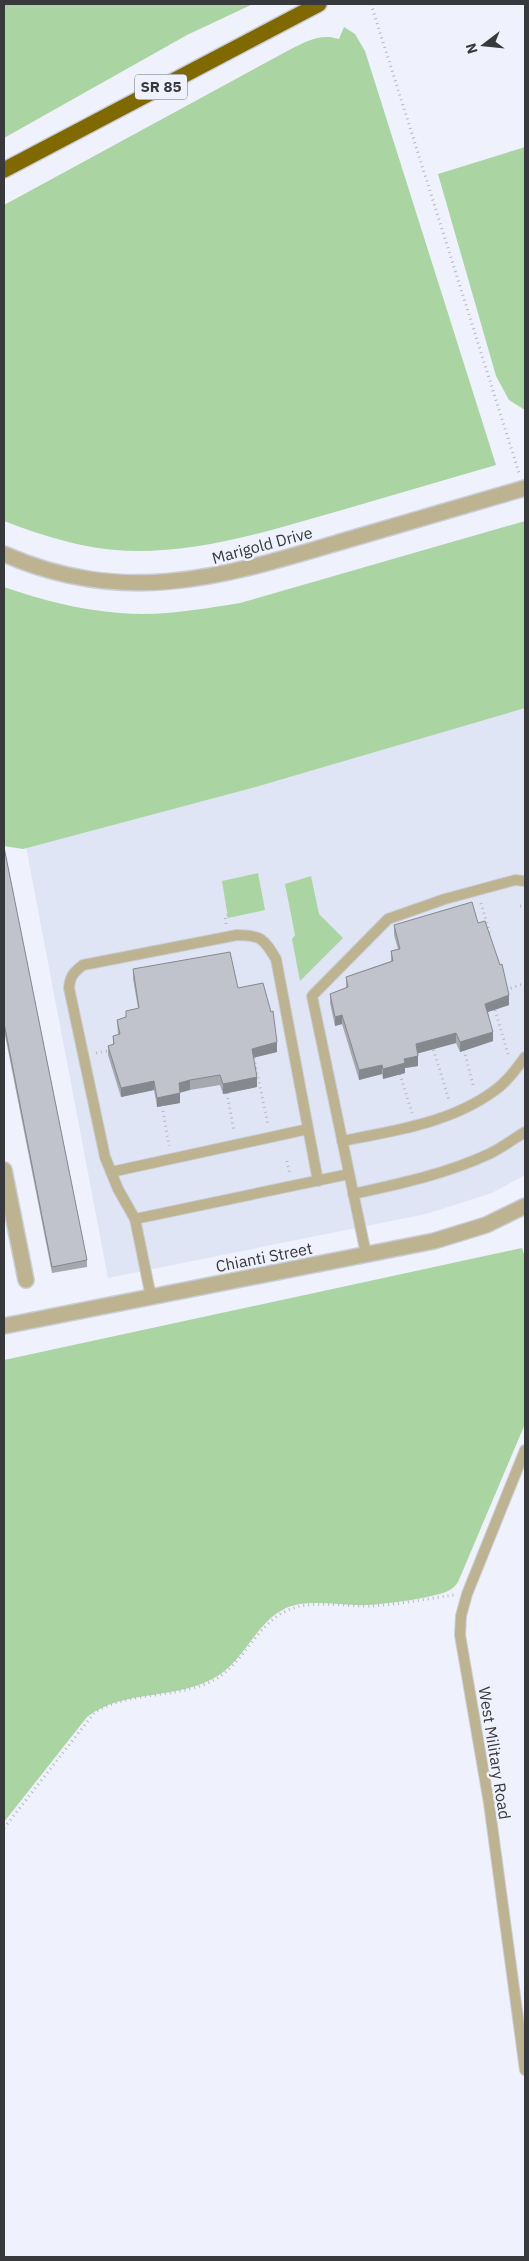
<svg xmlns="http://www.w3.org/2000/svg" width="529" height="2261" font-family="'IBM Plex Sans',sans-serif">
<rect width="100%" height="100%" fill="#eff2fc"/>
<polygon fill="#e0e5f6" points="525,706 525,1175 492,1193 426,1214 108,1278 26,847 252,788"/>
<g fill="#aad4a2">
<polygon points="4,4 253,4 187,35 4,138"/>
<path d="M344 27 355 34 365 51 496 465C440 481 384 498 328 514 265 532 203 551 136 551 90 551 46 537 4 521V205L291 49C307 41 321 33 339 39Z"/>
<polygon points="525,147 525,410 509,400 496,376 438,174"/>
<path d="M525 521V708L252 788 23 849 4 846V587C42 600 80 610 120 613 160 617 201 609 240 603Z"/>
<polygon points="258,873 265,910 228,918 222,881"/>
<polygon points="311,876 319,914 343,938 300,981 292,939 295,935 285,884"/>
<path d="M522 1248 525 1257V1424L458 1582C456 1585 453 1588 450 1590 436 1598 385 1604 368 1605 345 1606 323 1601 300 1604 260 1610 249 1656 219 1675 180 1701 124 1688 87 1717L4 1822V1360Z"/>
</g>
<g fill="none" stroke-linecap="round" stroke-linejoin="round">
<defs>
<g id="lane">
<path d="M342 1141C394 1131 450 1123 494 1091 507 1082 516 1069 525 1057"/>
<polyline points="111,1172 308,1129"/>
<path d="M318 1181 276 959C264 939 261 935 237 935L83 965C74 972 70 976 69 988L105 1157 118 1189 135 1219 349 1174"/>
<path d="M353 1194C399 1184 446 1174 489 1154 502 1148 513 1139 525 1132"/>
<polyline points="135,1219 151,1297"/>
<polyline points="366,1254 312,996 388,919 445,899 515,880 525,881"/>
<polyline points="525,1450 467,1594 461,1616 460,1635 489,1803 525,2070"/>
</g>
<g id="street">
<path d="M4 554C124 607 222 577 340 542 402 524 463 506 525 488"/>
<polyline points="4,1170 26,1280"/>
<polyline points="4,1326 434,1241 486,1225 525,1206"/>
</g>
<polyline id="highway" points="4,170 319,4"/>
</defs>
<use href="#lane" stroke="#cacdd6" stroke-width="12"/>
<use href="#street" stroke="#cacdd6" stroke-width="18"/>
<use href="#highway" stroke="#cacdd6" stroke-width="18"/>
<g stroke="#b6b8c0" stroke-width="3" stroke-dasharray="1 4" stroke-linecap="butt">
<polyline points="371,4 519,473"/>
<polyline points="481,903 490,934 486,935"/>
<polyline points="520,906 525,905"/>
<polyline points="226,924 225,916 228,915"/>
<polyline points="506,990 525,983"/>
<polyline points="495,1010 508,1054"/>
<polyline points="432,1045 449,1100"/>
<polyline points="464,1050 473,1085"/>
<polyline points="96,1053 112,1050"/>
<polyline points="254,1058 268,1125"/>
<polyline points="400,1074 412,1113"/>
<polyline points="227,1093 234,1132"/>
<polyline points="163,1111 169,1146"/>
<polyline points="287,1161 290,1175"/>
<path d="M4 1828 95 1712C128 1692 173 1698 208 1683 241 1669 252 1631 282 1613 309 1598 342 1607 372 1606 399 1604 427 1599 454 1595"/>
</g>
<use href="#lane" stroke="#bdb390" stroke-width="10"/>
<use href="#street" stroke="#bdb390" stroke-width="15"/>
<use href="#highway" stroke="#806a00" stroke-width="15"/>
</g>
<g fill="#a5a8af">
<polygon points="4,847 87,1260 87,1267 52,1273 4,1030"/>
<polygon points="478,923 509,1005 488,1012 493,1041 460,1052 456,1043 418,1053 418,1066 405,1068 405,1073 383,1079 382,1074 359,1080 342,1024 335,1026 330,1003 330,994 346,988 346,977 391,961 391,951 398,949 394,935 394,925"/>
<polygon points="133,969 238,988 277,1052 253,1058 257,1087 223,1094 220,1085 190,1090 180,1092 180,1103 157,1107 154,1090 121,1097 108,1055 108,1046 113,1044 113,1036 118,1035 117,1020 126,1017 138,1008 133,979"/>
</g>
<g fill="#86888f">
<polygon points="509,995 509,1005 485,1013 485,1004"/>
<polygon points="342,1015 342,1024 335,1026 335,1017"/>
<polygon points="493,1032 493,1041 460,1052 460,1042"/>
<polygon points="456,1033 456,1043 416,1054 416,1044"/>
<polygon points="277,1042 277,1052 252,1058 252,1049"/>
<polygon points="418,1056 418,1066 405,1068 405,1073 383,1079 383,1069 404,1059"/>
<polygon points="382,1065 382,1074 359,1080 359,1070"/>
<polygon points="257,1077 257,1087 223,1094 223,1084"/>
<polygon points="190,1080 190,1090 179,1093 179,1083"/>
<polygon points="154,1081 154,1090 121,1097 121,1088"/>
<polygon points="180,1093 180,1103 157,1107 157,1098"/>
</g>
<g fill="#c0c3cc" stroke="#86888f">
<polygon points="4,847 87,1260 52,1267 4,1023"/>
<polygon points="472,902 478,923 485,921 500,965 502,964 509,995 485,1004 493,1032 460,1042 456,1033 416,1044 418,1056 404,1059 405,1063 383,1069 382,1065 359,1070 342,1015 335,1017 330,994 348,987 346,977 393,961 391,951 400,949 394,925"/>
<polygon points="230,952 238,988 263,983 271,1012 273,1011 277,1042 252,1049 257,1077 223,1084 220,1075 190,1080 179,1083 180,1093 157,1098 154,1081 121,1088 108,1046 114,1044 113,1036 120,1034 117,1020 126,1017 126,1011 139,1008 133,969"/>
</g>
<g text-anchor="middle" stroke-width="5" stroke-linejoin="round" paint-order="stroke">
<rect fill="#eff2fc" stroke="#6f7076" stroke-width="1" x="135" y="74.5" width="52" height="25" rx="4"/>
<g font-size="15" font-weight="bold" fill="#38393d">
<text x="161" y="92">SR 85</text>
</g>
<g font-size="16" fill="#38393d" stroke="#eff2fc">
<text transform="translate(262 545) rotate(-15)" y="6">Marigold Drive</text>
<text transform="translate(264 1257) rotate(-11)" y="6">Chianti Street</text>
<text transform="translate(495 1753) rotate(81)" y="6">West Military Road</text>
</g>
</g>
<rect width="529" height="2261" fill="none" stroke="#38393d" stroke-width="10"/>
<g transform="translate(484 45) rotate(254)" stroke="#eff2fc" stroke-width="4" paint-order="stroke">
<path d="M0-4L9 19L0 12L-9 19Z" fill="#38393d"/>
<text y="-8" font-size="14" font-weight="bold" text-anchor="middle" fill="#38393d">N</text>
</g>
</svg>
